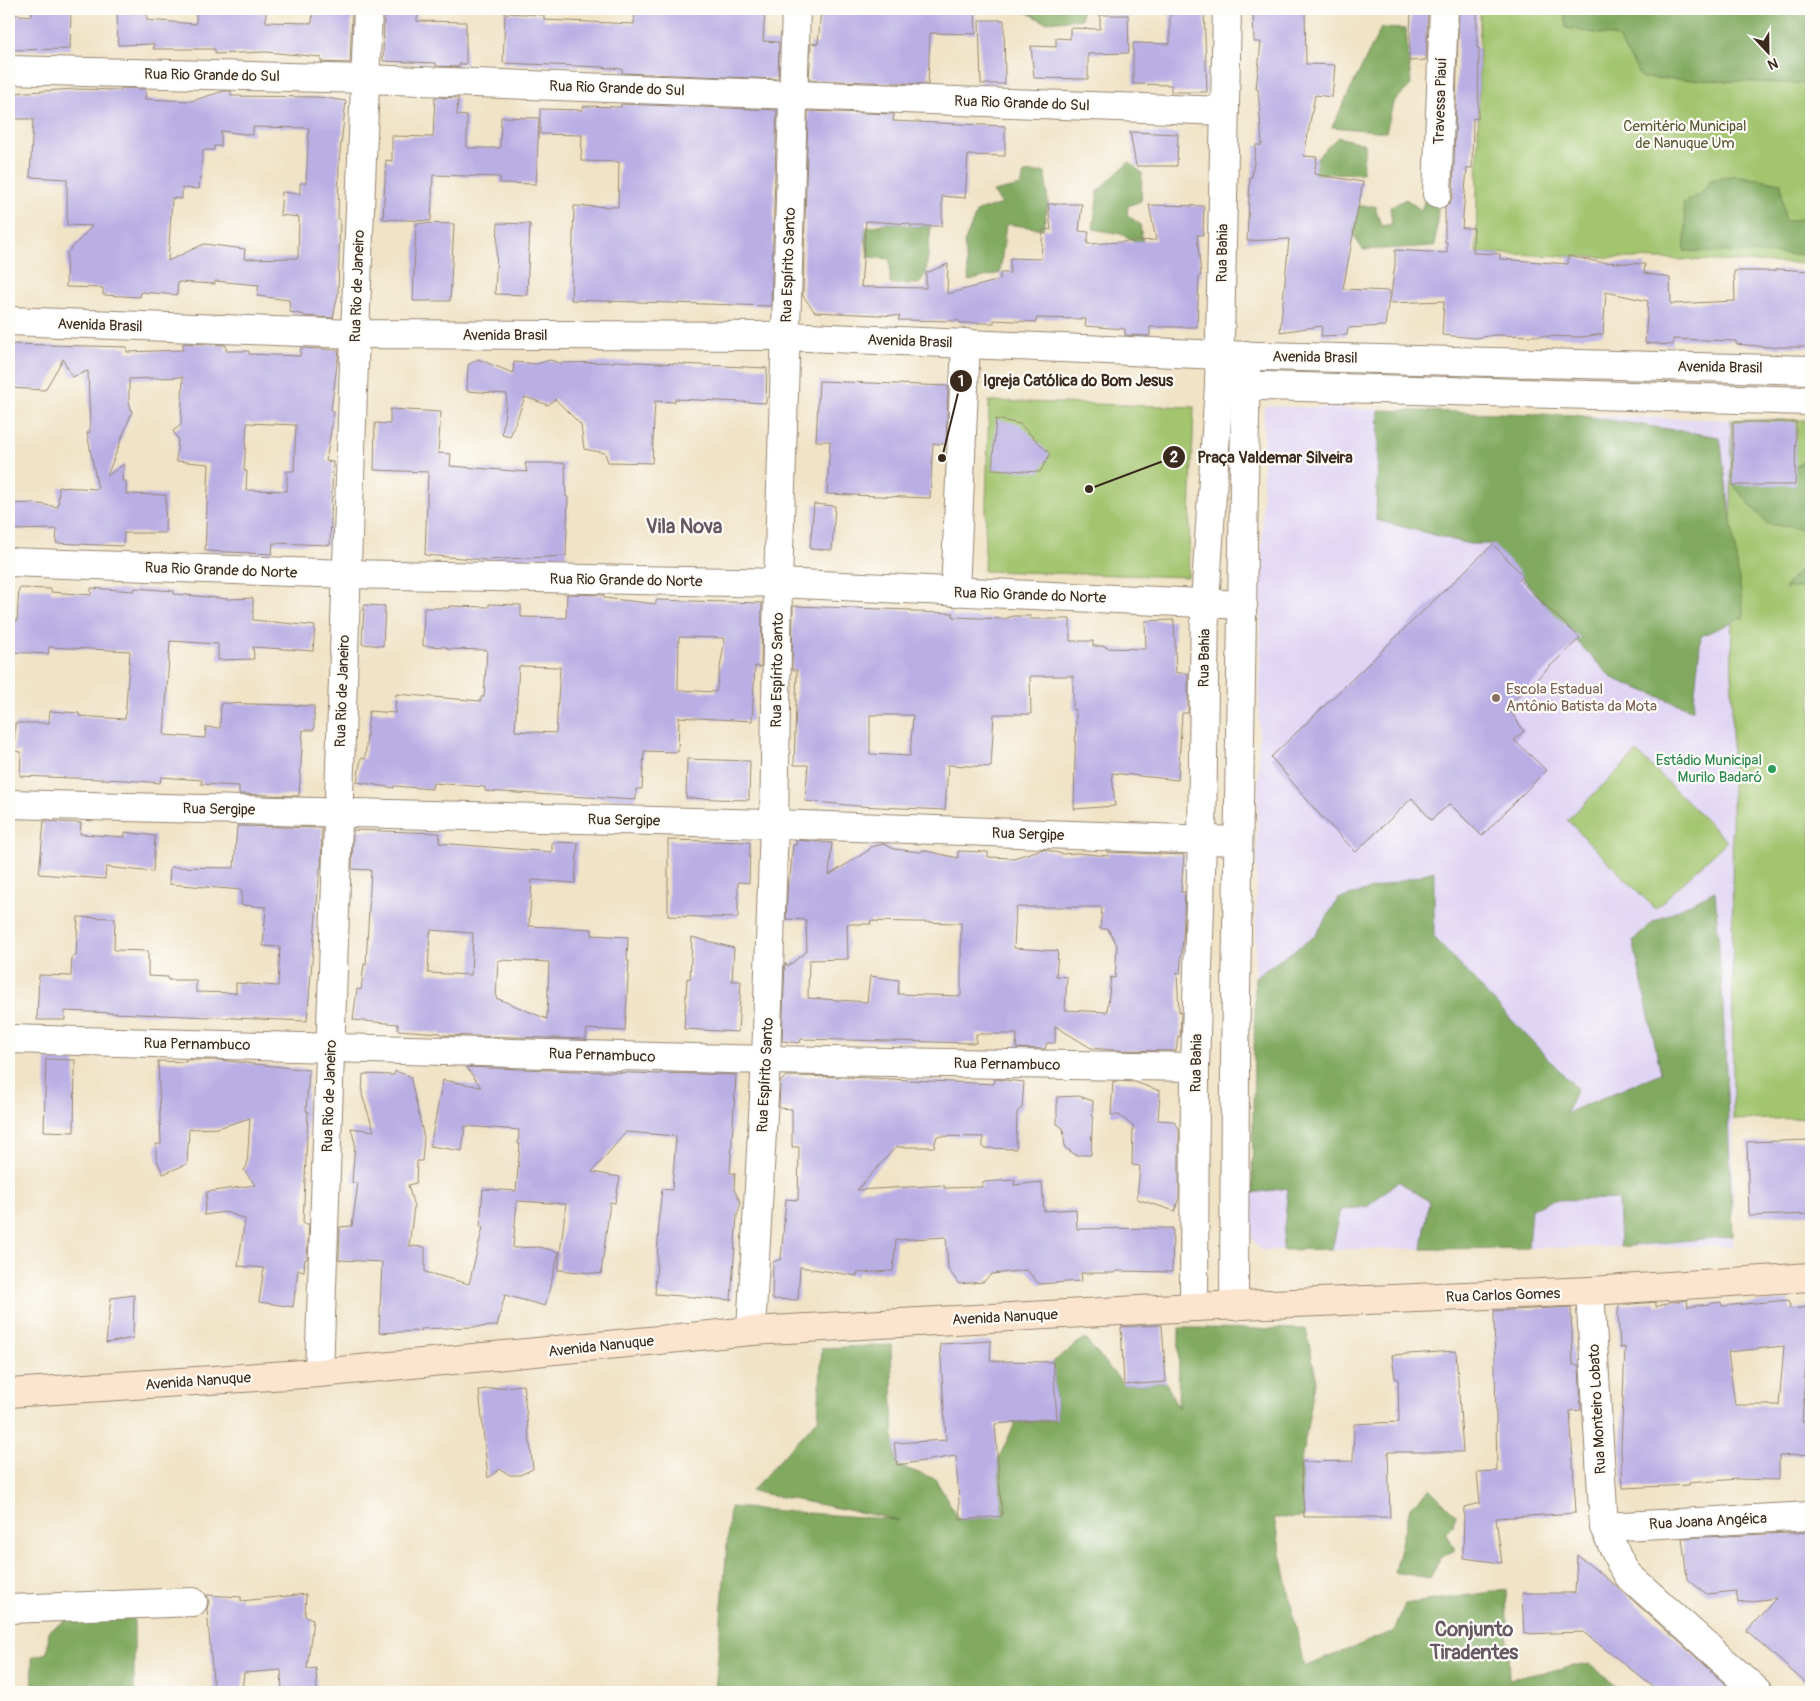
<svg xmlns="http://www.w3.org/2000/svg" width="1820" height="1701" font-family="Pangolin,sans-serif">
<rect width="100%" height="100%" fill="#fdfcf7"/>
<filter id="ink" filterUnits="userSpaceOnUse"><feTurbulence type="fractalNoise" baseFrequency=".02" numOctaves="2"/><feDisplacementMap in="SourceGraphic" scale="10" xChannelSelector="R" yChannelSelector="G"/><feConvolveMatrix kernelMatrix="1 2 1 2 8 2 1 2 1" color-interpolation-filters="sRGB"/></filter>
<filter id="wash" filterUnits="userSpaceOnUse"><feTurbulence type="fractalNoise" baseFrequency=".0096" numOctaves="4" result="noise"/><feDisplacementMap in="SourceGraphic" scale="20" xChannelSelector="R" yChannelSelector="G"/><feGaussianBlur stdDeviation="1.12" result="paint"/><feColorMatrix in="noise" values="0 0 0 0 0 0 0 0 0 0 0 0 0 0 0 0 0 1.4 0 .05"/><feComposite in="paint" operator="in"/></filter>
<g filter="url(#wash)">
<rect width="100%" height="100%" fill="#f0e3c6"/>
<polygon fill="#e0d4f4" points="1264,406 1731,420 1733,1246 1261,1250 1251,1238"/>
<g fill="#a2c56e" stroke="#6e7846">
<polygon points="1480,9 1811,9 1811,264 1476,253"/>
<polygon points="989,401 1194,407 1188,577 984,571"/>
<polygon points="1731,420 1811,420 1811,1118 1733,1120"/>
<polygon points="1637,752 1727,841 1655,909 1567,820"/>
</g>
<g fill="#81aa61" stroke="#5e6a40">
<polygon points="1025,9 1082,9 1081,19 1045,22 1024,11"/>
<polygon points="1564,9 1811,9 1811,84 1642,78 1617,37 1566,28"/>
<polygon points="1381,28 1406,29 1411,85 1393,103 1386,132 1332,127"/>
<polygon points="1338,137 1365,144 1362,173 1314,174 1317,157"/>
<polygon points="1129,162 1142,173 1141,201 1128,206 1127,215 1140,224 1143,245 1121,234 1093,229 1098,191"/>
<polygon points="1045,172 1048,203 1043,229 1006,224 1000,273 969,281 964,243 977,211 1002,204 993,192 1021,186 1024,173"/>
<polygon points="1735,175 1781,183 1785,221 1811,218 1811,255 1684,251 1686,228 1683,203 1703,192 1710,180"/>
<polygon points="1428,192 1439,198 1435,246 1363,250 1353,234 1358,206 1375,206 1381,226 1392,224 1390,207 1406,199 1421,210"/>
<polygon points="891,222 910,226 931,226 926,273 919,284 890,284 890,259 868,257 864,228"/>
<polygon points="1379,410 1576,415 1720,437 1744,617 1701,636 1693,710 1612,678 1584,649 1493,544 1469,544 1376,520"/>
<polygon points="1811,442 1811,530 1767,524 1733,485 1795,467 1810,456"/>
<polygon points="1811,556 1811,588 1784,588"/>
<polygon points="1434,871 1434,938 1577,1089 1566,1113 1661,1073 1633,940 1653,922 1715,891 1723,1004 1733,1236 1620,1247 1618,1199 1553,1200 1531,1209 1528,1248 1422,1249 1429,1201 1398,1181 1367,1207 1341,1210 1332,1249 1282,1250 1288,1188 1252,1193 1255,977 1315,936 1338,899"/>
<polygon points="1179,1328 1306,1329 1316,1377 1301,1462 1304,1517 1274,1518 1304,1667 1394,1631 1405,1604 1506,1590 1509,1679 1589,1663 1623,1692 715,1692 730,1507 899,1520 751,1491 818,1419 822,1348 891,1345 894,1443 897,1465 935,1479 960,1520 1002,1516 998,1460 1015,1423 1057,1419 1053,1362 1084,1338 1124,1385 1166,1382 1178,1408"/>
<polygon points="1430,1489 1455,1514 1453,1526 1446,1532 1455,1550 1439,1558 1429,1578 1394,1572 1410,1507"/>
<polygon points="134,1612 134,1692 33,1692 32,1657 47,1653 49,1631 68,1619"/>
</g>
<g id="blocks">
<g fill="#baafe4" fill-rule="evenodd">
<polygon points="31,9 71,9 70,49 9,50 9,14 32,16"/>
<polygon points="117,9 147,9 147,20 196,24 196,9 266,9 266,22 312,23 313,9 352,9 350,63 321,62 321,57 266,52 215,54 215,49 153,49 154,44 118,45"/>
<polygon points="384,9 418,9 417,21 466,22 466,64 459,64 459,67 436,66 436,63 383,61"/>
<polygon points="635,9 765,9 763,41 779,42 778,79 622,73 622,69 601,67 503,63 505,13 544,15 544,20 634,24"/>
<polygon points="821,9 895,9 895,13 937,13 937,9 975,9 976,34 930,33 928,84 809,80 811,43 818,44"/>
<polygon points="1170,9 1204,9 1207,92 1171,92 1171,85 1133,84 1133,43 1170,44"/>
<polygon points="1253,9 1305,9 1306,64 1335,65 1332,97 1315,95 1304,156 1317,157 1314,174 1363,182 1343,289 1390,291 1385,326 1348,328 1347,335 1321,336 1322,326 1280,332 1289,239 1247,241 1250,177 1252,177 1256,145 1262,145 1258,89 1256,89 1261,42 1254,42"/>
<polygon points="1411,9 1428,9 1426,60 1409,61"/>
<polygon points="1459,9 1477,9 1477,48 1479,48 1478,119 1473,118 1472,168 1467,168 1462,228 1474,228 1473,253 1500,254 1500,259 1568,264 1568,256 1599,262 1645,264 1644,273 1670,278 1671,304 1735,301 1734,271 1776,271 1776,269 1811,271 1809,317 1810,347 1768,347 1736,344 1736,341 1673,339 1673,345 1645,343 1648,301 1606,292 1603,334 1582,337 1494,335 1476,338 1442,335 1444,301 1390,303 1395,264 1395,250 1447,253 1447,242 1445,242 1445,207 1450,202 1453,195"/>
<polygon points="1100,15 1128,15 1129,53 1088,54 1088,79 1034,78 1031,46 1056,47 1056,38 1070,39 1070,28 1100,29"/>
<polygon points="979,20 1004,20 1005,84 981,84"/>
<path d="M121 88 146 89 145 99 191 101 224 91H231V96L319 97 346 101 339 161 338 219H340L338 294 333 318 304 316V315L290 312 289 300 257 296 259 285 215 281V284L178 282 177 295 141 292 140 297 103 295V288L66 287 67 253 92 226 67 225V179L30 177 33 119H10L11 93 76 89 121 90ZM253 127 309 128 306 183H300V194L282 192 280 215 299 217 298 258 244 259 245 249 204 244 168 261 172 198 182 199V188L199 189 203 150H214V146H221V131L253 135Z"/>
<polygon points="435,97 458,98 457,115 467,116 467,148 500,148 501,117 539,118 536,184 500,183 500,177 433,175 431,221 383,219 386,160 392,161 392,136 433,137"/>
<polygon points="621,104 777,110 771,306 571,300 574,206 618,207 619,162 581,161 582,135 540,134 540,109 583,110 583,106 621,107"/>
<polygon points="808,111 894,114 893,121 1005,126 1005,156 968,155 965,198 942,196 942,226 910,226 910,224 866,221 861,287 926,288 926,273 948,264 947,294 1000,280 1000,273 1010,273 1010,258 1041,259 1043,229 1051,230 1048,204 1082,204 1079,231 1089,232 1087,244 1156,240 1149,205 1204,206 1203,235 1197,235 1201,276 1199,276 1197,327 1150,327 1150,336 1125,335 1125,329 1085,326 1086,319 1037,318 1036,322 994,320 994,323 960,323 960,321 898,320 900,316 815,312 803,296"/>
<polygon points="1130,132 1178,134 1177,166 1136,166"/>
<polygon points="416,223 454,224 450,301 413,301"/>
<polygon points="498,223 530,224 527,295 495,294"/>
<path d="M183 343 226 345V351H249V354L300 356 301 348 339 350 331 410 334 411 326 461 333 462 330 545 273 543 272 554 205 551 209 464 176 461 178 439 173 431 181 425 183 377 129 379V402L132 412 107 476 124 464 122 481H126V494L166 495 165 533H124L123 546 56 543 57 529 9 530V504L33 503 58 507 59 487 98 489 87 433 90 432 88 371 72 377 63 359 45 390 9 388V344L127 347V352L183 350ZM247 423 296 425 294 471H287V491L246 490 247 471H244Z"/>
<polygon points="478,359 513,373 514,362 537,364 550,360 559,363 614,362 614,361 767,368 766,403 675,399 675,402 655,401 652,463 608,462 605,453 584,449 581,425 555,399 548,405 525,397 510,437 502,435 507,394 467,391 468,365"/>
<polygon points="819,381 948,386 946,444 933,444 930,498 827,494 830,441 816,441"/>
<polygon points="390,409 441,412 438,453 451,454 450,466 527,472 525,463 565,463 566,497 568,497 566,556 485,560 425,555 428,472 374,470 375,423 390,424"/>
<polygon points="996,419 1020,424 1050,454 1040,472 992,469"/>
<polygon points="1733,422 1796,422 1795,485 1733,485"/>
<polygon points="814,504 835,506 832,550 810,549"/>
<polygon points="1493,544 1523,576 1519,580 1580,638 1507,707 1524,731 1514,740 1546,770 1482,836 1450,804 1431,820 1412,798 1356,852 1319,814 1271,757"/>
<polygon points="19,588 51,589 51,592 91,595 91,588 134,591 135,588 174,591 174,594 229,599 253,598 253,620 315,626 313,651 253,647 254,659 218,660 218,644 170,641 164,735 205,738 206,727 220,728 221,703 314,706 314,730 303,730 299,796 239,794 239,786 201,784 202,780 161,777 160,783 126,780 20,776 21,752 14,751 15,723 49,723 50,711 79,713 79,716 125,719 130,651 49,647 48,654 9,652 9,621 17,621"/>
<path d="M567 594 604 595V598L656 604V600L762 603 761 667 755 666 752 721 679 717 678 752 644 751 642 789H636V800L485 791V787L433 783 432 789 394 786V788L357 782 361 758 365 759 369 711 395 713 396 694 481 701V697H484L487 650 447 649V647L423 646 424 608H449V606L489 607V604L521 605V617L566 618ZM679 637 725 638 716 692 678 690ZM519 666 560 667 556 733 515 731Z"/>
<polygon points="364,605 385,606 383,646 362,644"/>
<path d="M793 606 911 610V612L953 613V617L1004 619 1013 616H1030V619H1070V641H1093V646H1106V648L1146 649 1145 621 1174 620 1176 673H1188V713H1182L1178 780 1112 773 1115 806 1074 809 1076 710H1073V676H1030L1031 714H994L991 767 948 765 945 810 858 806 805 801 808 765H794L797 670H792ZM870 715H913L910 756 870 754Z"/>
<polygon points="687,759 750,761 749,800 686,798"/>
<polygon points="44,821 81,823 80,834 125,837 125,832 155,836 153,872 106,867 105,879 39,874"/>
<polygon points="237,826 322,828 321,868 320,868 307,1021 65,1011 65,1020 37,1020 39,975 71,976 72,956 76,956 78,917 115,918 114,950 148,951 148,976 168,977 168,980 196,980 196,992 236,993 236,983 278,986 280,947 263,946 266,907 241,905 242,890 169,884 170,867 234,868"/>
<path d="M353 830 440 833 439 843 552 852V842L578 843 575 883 532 880 529 926 592 929V935L628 937 627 961H629L625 1031 587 1029 586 1039 441 1035 440 1033 398 1030V1024L353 1020 357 989 361 990 364 964 366 965 371 870 352 869ZM431 930 473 933 471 975 428 973 430 932 431 933ZM498 960 549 962 547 1019 496 998Z"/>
<polygon points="668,840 750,842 749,883 738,882 738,918 668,916"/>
<path d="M796 840 832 843 829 875 869 850 870 847 884 844 894 849 921 852 922 850 958 858V851L988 852V857L1013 858 1043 849 1062 854 1078 853 1108 856V852L1184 855 1181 892H1185L1183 938 1180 973H1177L1179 1012H1181L1180 1037 1178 1036 1176 1051 1113 1050 1091 1048 1055 1026V1043H1047L1045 1049 1016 1048 1017 1034H976V1043L801 1039 800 1043 782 1041 785 963 788 966 807 951 806 920 786 919 788 878 790 876 793 845H796ZM1016 907H1102L1100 929H1108L1117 945 1115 978 1111 977 1107 1012 1065 1010 1067 977 1056 976 1058 951 1014 948ZM870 921 961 923V996L898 994 899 980 870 976 867 1002 808 998 809 960 848 959 847 924H871Z"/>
<polygon points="692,937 734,948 732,981 741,981 738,1032 684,1029 687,978 690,979"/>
<polygon points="46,1059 75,1060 74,1132 44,1131"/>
<polygon points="186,1060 219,1060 309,1070 306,1111 308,1111 303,1224 309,1224 307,1259 305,1259 304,1271 298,1270 293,1307 259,1302 264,1268 238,1266 245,1219 226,1212 204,1215 207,1192 255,1185 244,1170 247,1166 250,1118 218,1128 189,1129 187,1164 163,1174 156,1158 156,1144 161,1144 158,1061 186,1062"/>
<polygon points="466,1067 660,1074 660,1073 736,1075 730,1173 735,1173 734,1189 741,1203 737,1215 731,1300 655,1294 659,1224 658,1224 662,1189 672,1190 676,1136 626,1132 592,1172 620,1177 615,1203 610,1202 601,1274 558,1270 566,1204 517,1201 513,1248 539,1247 559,1252 545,1306 505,1295 497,1326 421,1329 421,1331 379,1333 382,1262 339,1260 340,1227 352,1226 358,1183 352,1183 355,1143 351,1128 374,1131 362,1095 363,1074 394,1075 395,1071 410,1076 424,1138 422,1161 417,1161 416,1183 408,1185 414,1207 409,1246 425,1247 425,1272 469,1284 483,1227 480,1227 483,1189 516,1191 520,1144 518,1144 519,1130 465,1126 462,1151 430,1146 443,1080 481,1087"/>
<polygon points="786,1076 847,1077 994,1084 995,1079 1024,1082 1022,1108 1017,1112 1016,1149 983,1148 983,1137 937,1136 934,1147 896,1147 857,1190 944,1185 944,1188 982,1187 982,1182 1015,1180 1014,1185 1042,1182 1044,1211 1076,1209 1077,1229 1173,1228 1172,1272 1116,1271 1114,1273 1081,1273 1082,1281 1039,1284 1027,1270 992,1274 983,1282 959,1284 948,1269 946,1237 896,1240 893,1271 857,1273 857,1276 800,1267 798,1300 772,1299 773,1262 781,1259 786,1199 798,1200 799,1147 792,1147 792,1109 779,1108 780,1082"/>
<polygon points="1113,1081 1135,1082 1160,1091 1158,1120 1174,1121 1179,1129 1179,1197 1175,1211 1137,1199 1140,1166 1132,1165 1133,1126 1119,1115 1111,1115"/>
<polygon points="1079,1096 1093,1101 1091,1155 1076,1155 1065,1148 1063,1128 1057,1124 1057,1097"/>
<polygon points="1811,1140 1811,1214 1749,1216 1747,1142"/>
<polygon points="134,1295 133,1338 106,1343 111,1298"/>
<path d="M1687 1300 1688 1307 1721 1302 1722 1306 1789 1300 1790 1309 1811 1307V1361H1806L1802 1422 1811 1421V1454L1779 1456V1480L1737 1479 1689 1483V1485L1623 1488 1621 1448 1625 1347 1620 1348 1618 1313 1619 1305 1656 1302V1307L1671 1302ZM1784 1346 1779 1405H1735L1728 1352Z"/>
<polygon points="1571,1307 1573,1365 1579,1365 1581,1410 1570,1411 1576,1513 1496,1518 1502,1563 1463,1558 1464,1507 1480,1503 1477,1472 1497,1471 1494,1311"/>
<polygon points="1162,1325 1166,1382 1124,1385 1121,1327"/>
<polygon points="991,1341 990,1361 1053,1362 1057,1419 995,1424 1002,1516 960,1520 956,1456 897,1465 894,1443 946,1440 940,1344"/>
<polygon points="1456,1351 1463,1452 1388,1452 1390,1517 1304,1517 1301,1462 1353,1461 1354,1424 1399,1422 1398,1378 1395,1378 1392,1355"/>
<polygon points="523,1385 533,1469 520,1475 510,1475 500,1469 488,1478 479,1390"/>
<polygon points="1811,1532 1811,1688 1747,1631 1776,1598 1738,1603 1736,1591 1707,1594 1687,1579 1682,1538"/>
<polygon points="1577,1555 1620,1589 1735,1692 1660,1692 1583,1632 1524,1634 1522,1593 1575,1593"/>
<polygon points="306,1594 305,1616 313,1619 307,1669 316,1668 317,1692 282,1692 281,1670 244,1673 242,1689 214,1692 207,1609 209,1601 207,1595 241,1597 241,1601"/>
</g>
</g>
</g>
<g filter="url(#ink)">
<use href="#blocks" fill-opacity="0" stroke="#968672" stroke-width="1"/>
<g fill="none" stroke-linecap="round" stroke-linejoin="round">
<defs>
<g id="street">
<polyline points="9,70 366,79 1225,111"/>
<polyline points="1437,194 1444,9"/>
<polyline points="9,321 355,334 786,336 1220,355 1811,370"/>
<polyline points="1228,385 1811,401"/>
<polyline points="9,562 347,574 778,583 1243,605"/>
<polyline points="955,592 966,343"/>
<polyline points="9,804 774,824 1238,841"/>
<polyline points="9,1039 766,1060 1195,1067"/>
<polyline points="1590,1291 1604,1527 1620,1562 1628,1575 1758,1692"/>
<polyline points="1234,1306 1235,1059 1246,355"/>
<polyline points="1194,1307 1195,1067 1202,840 1205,603 1219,385 1227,9"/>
<polyline points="751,1331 766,1060 774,824 778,583 796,9"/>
<polyline points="319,1373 355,334 368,9"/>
<polyline points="1604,1527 1811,1516"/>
<polyline points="9,1609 193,1602"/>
</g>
<polyline id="secondary" points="9,1393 319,1373 751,1331 1194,1307 1590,1291 1811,1277"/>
</defs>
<use href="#street" stroke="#968672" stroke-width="30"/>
<use href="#secondary" stroke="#968672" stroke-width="30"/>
<use href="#street" stroke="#fff" stroke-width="28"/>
<use href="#secondary" stroke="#fce5cf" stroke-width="28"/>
</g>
</g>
<circle fill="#8d6e63" stroke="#fdfcf7" stroke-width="2" cx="1496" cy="698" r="5"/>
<circle fill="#2e9e5b" stroke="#fdfcf7" stroke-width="2" cx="1772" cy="769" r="5"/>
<g text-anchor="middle" stroke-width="4.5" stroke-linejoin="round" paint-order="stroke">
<g font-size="15" fill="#3b2a1e" stroke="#fdfcf7">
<text transform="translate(212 75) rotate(1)" y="5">Rua Rio Grande do Sul</text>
<text transform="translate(617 88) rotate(2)" y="5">Rua Rio Grande do Sul</text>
<text transform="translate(1440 101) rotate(-88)" y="5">Travessa Piauí</text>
<text transform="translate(1022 103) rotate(2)" y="5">Rua Rio Grande do Sul</text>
<text transform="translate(1222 253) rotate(-89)" y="5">Rua Bahia</text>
<text transform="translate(788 265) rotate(-88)" y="5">Rua Espírito Santo</text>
<text transform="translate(357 286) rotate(-88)" y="5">Rua Rio de Janeiro</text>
<text transform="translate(100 325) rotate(2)" y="5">Avenida Brasil</text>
<text x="505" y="340">Avenida Brasil</text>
<text transform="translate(910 341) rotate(2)" y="5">Avenida Brasil</text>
<text transform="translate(1315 357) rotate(1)" y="5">Avenida Brasil</text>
<text transform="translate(1720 367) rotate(1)" y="5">Avenida Brasil</text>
<text transform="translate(221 570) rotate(2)" y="5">Rua Rio Grande do Norte</text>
<text transform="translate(626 580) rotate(1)" y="5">Rua Rio Grande do Norte</text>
<text transform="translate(1030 595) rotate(2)" y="5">Rua Rio Grande do Norte</text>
<text transform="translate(1204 658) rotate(-89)" y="5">Rua Bahia</text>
<text transform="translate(777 670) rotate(-89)" y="5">Rua Espírito Santo</text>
<text transform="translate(342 691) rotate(-88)" y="5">Rua Rio de Janeiro</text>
<text transform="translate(219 809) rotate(1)" y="5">Rua Sergipe</text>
<text transform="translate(624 820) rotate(1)" y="5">Rua Sergipe</text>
<text transform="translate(1028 834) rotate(2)" y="5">Rua Sergipe</text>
<text transform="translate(197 1044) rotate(1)" y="5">Rua Pernambuco</text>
<text transform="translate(602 1055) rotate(2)" y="5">Rua Pernambuco</text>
<text transform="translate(1196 1063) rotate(-89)" y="5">Rua Bahia</text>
<text transform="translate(1007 1064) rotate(1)" y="5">Rua Pernambuco</text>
<text transform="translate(765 1075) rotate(-87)" y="5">Rua Espírito Santo</text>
<text transform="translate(329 1096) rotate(-88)" y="5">Rua Rio de Janeiro</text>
<text transform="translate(1503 1295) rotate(-2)" y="5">Rua Carlos Gomes</text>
<text transform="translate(1005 1317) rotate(-3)" y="5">Avenida Nanuque</text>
<text transform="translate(601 1346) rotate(-6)" y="5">Avenida Nanuque</text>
<text transform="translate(198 1381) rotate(-4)" y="5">Avenida Nanuque</text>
<text transform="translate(1597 1409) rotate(-93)" y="5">Rua Monteiro Lobato</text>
<text transform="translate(1708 1521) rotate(-3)" y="5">Rua Joana Angéica</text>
</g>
<g font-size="15" fill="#5a5836" stroke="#fdfcf7">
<text x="1685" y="131">Cemitério Municipal<tspan x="1685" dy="17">de Nanuque Um</tspan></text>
</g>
<g font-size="15" fill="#785e54" stroke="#fdfcf7" text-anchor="start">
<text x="1506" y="694">Escola Estadual<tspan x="1506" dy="17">Antônio Batista da Mota</tspan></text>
</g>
<g font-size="15" fill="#27864d" stroke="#fdfcf7" text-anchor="end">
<text x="1762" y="765">Estádio Municipal<tspan x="1762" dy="17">Murilo Badaró</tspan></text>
</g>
<g font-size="20" font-weight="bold" fill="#675963" stroke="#fdfcf7">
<text x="684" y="533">Vila Nova</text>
<text x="1474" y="1636">Conjunto<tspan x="1474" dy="23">Tiradentes</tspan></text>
</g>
</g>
<path fill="none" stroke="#3b2a1e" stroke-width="2" d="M942 458L961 381M1089 489L1174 457"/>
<g fill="#3b2a1e" stroke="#fdfcf7" stroke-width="2">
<circle cx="942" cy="458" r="5"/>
<circle cx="1089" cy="489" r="5"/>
<circle cx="961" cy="381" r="12"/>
<circle cx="1174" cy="457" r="12"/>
</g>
<g font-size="15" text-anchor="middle" font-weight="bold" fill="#fff">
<text x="961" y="386">1</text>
<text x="1174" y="462">2</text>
</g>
<g font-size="16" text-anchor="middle" font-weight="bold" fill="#3b2a1e" stroke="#fdfcf7" stroke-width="4.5" stroke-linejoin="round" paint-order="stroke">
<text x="1078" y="386">Igreja Católica do Bom Jesus</text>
<text x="1275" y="463">Praça Valdemar Silveira</text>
</g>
<rect width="1820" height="1701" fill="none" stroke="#fdfcf7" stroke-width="30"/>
<g transform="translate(1768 52) rotate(158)" stroke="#fdfcf7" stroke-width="4" paint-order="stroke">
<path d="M0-4L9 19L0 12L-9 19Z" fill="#3b2a1e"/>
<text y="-8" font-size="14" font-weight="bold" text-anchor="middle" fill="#3b2a1e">N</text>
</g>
</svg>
